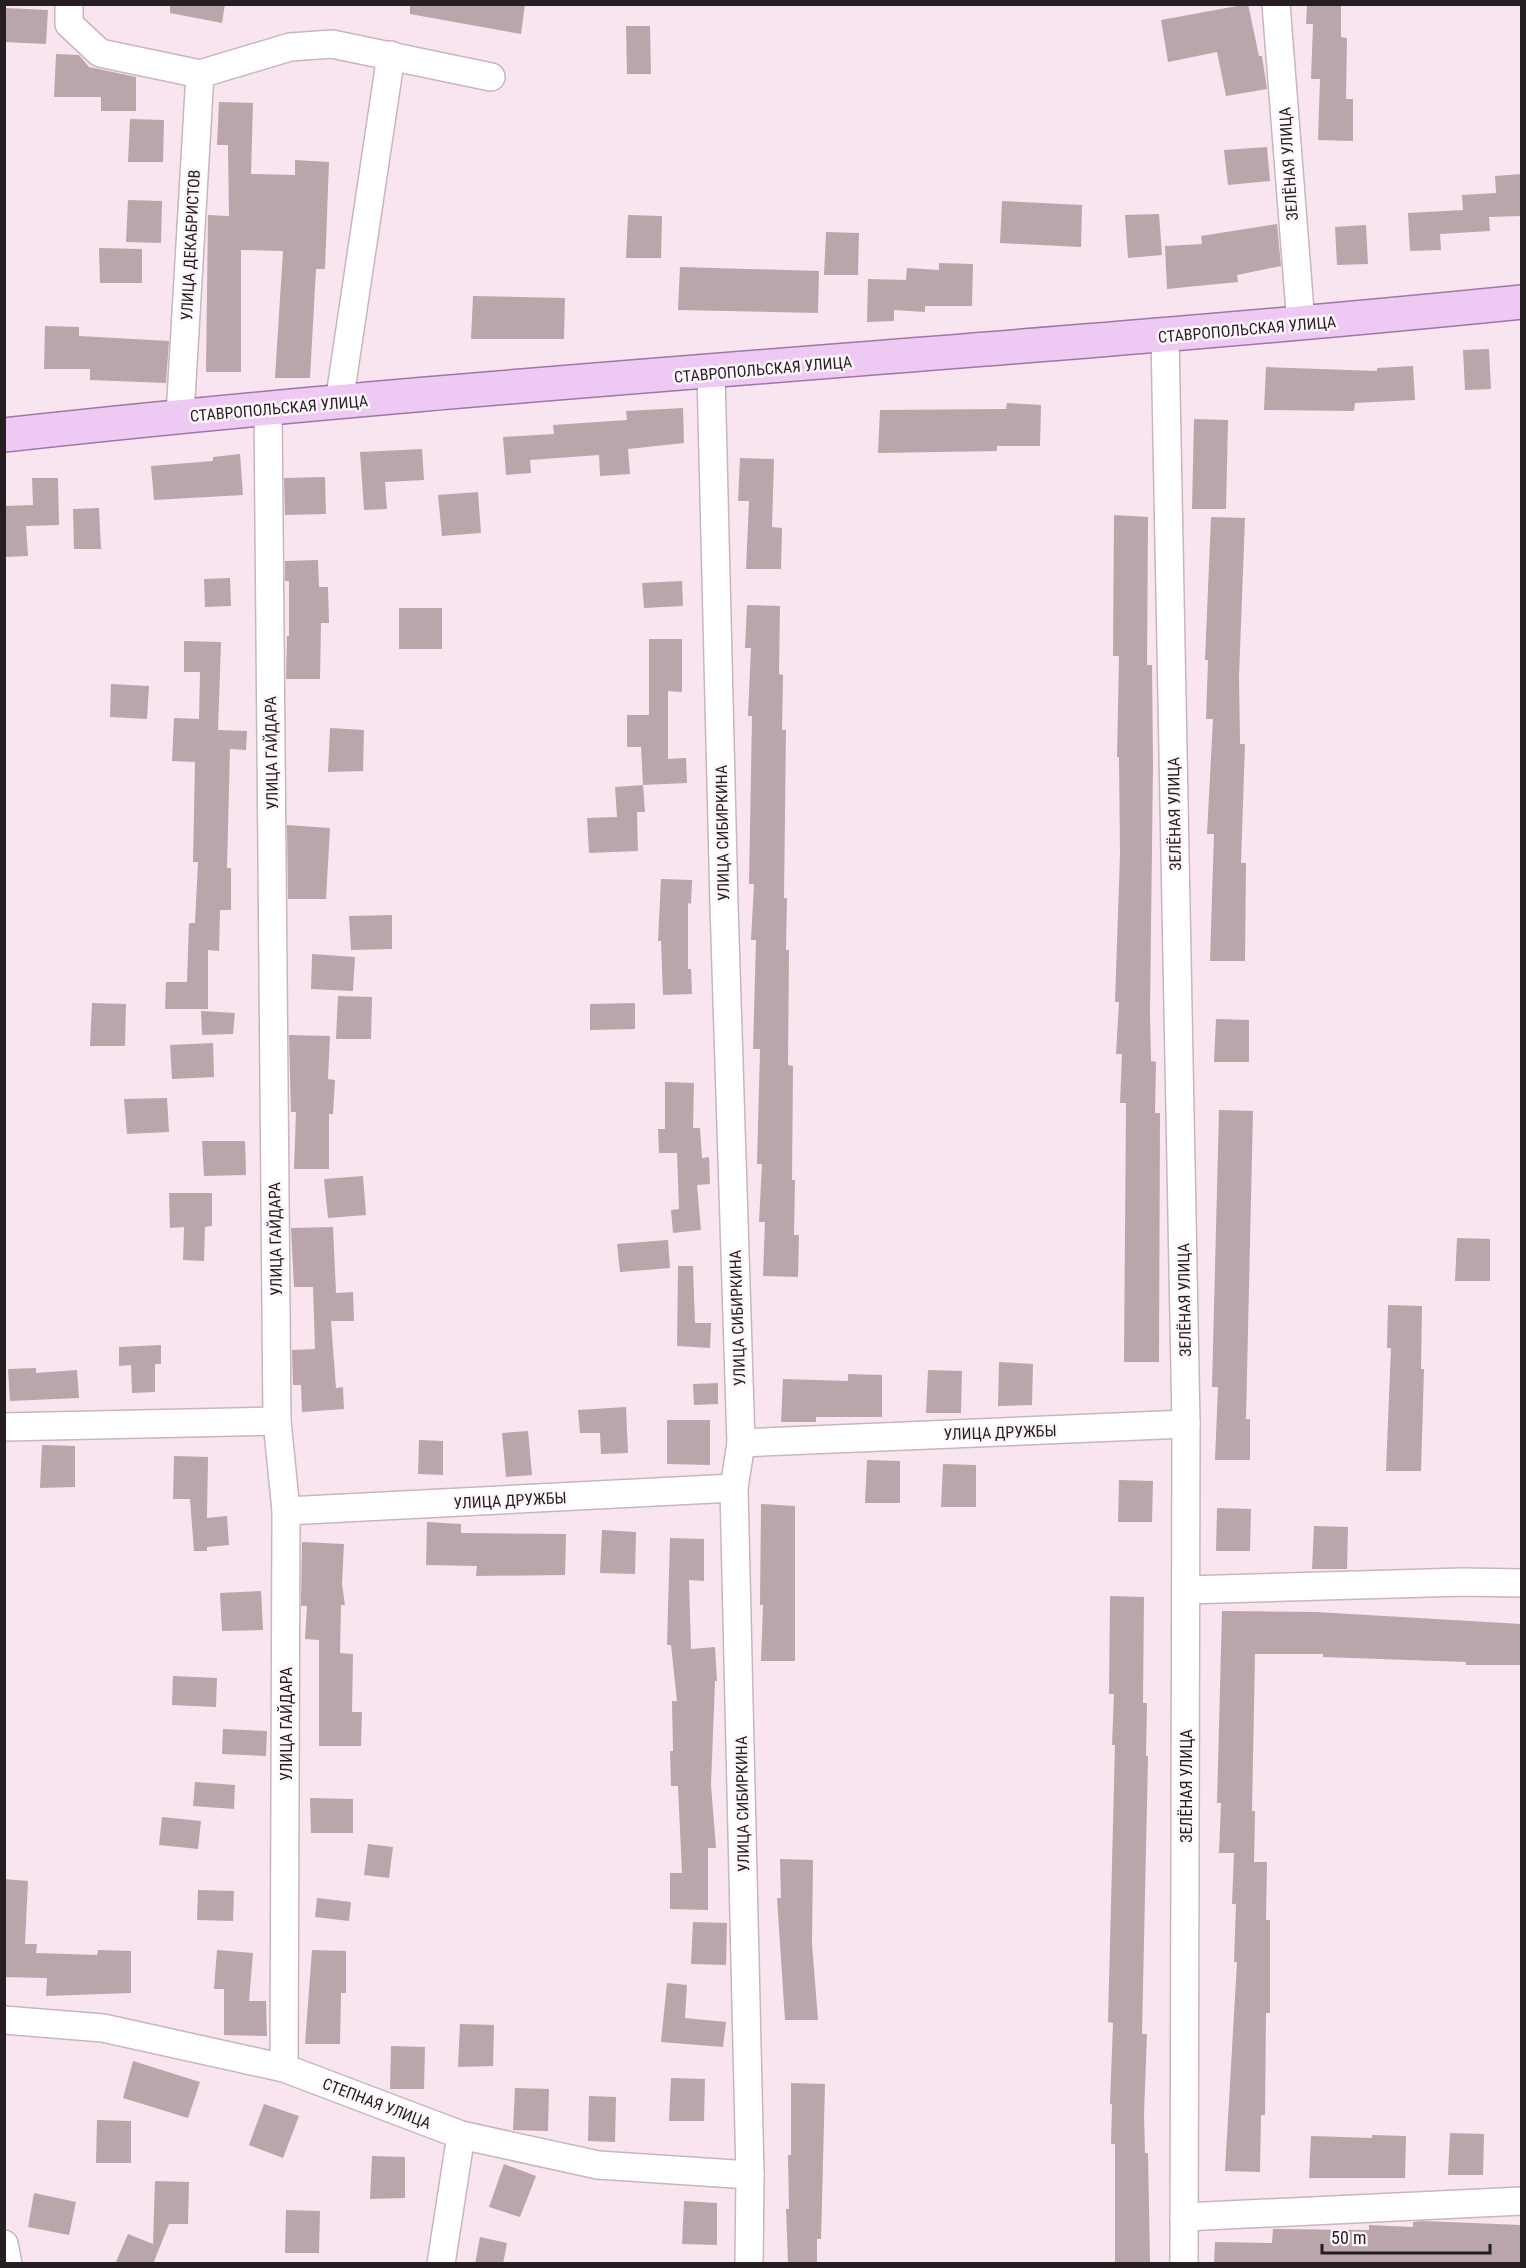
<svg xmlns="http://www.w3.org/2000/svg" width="1526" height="2268" font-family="'Roboto Condensed',sans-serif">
<rect width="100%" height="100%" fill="#f9e5f0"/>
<g fill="#baa5aa">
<polygon points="170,4 225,4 222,23 170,13"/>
<polygon points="410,4 525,4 521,34 410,14"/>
<polygon points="1248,4 1259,56 1262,56 1267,89 1226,96 1217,52 1168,62 1161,20"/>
<polygon points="1307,4 1341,4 1341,37 1347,38 1346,99 1353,99 1353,141 1318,140 1320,79 1311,79 1313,24 1306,24"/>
<polygon points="4,8 48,10 46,44 4,42"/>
<polygon points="626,26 650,26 651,74 627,74"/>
<polygon points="56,54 79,55 89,67 136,77 136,111 101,111 101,97 54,97"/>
<polygon points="219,102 253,103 251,174 295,175 295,160 329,162 325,269 316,269 310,378 275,378 283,251 241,250 241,372 206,372 208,215 229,216 228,145 217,145"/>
<polygon points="130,119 164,120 163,162 128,162"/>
<polygon points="1267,147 1270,181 1228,185 1224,150"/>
<polygon points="1521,174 1521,216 1489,217 1490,231 1440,234 1441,250 1410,251 1408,213 1463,210 1462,195 1496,193 1495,176"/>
<polygon points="128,200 162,201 161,243 126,242"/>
<polygon points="1002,201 1082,205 1081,247 1000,243"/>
<polygon points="1159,214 1162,255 1128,258 1125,215"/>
<polygon points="628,215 662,216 661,258 626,258"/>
<polygon points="1277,224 1281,266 1237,275 1238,282 1167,289 1165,246 1202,244 1201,236"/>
<polygon points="1366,225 1368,264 1337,265 1335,227"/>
<polygon points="826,232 859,233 858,275 824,275"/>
<polygon points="99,248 142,249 142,283 100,283"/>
<polygon points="939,263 973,264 972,306 925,306 925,312 894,310 894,321 867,322 868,279 906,280 907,268 939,270"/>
<polygon points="680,267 819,271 818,313 678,310"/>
<polygon points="473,296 565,298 564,339 471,339"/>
<polygon points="45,326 79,327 79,336 169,341 166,383 90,380 90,369 44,369"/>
<polygon points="1489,349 1491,389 1465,390 1463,350"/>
<polygon points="1413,366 1415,400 1355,403 1354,411 1264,410 1266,367 1377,371 1377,368"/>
<polygon points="1007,403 1041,405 1040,446 997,446 997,451 878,453 880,410 1006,409"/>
<polygon points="683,408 684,443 628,449 630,474 600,476 599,455 530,460 531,473 506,475 503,437 554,434 553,425 627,420 626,411"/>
<polygon points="1194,419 1228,420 1226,509 1192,509"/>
<polygon points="422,449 424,480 385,482 387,509 364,510 360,452"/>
<polygon points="240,454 243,495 154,500 151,466 213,461 213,457"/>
<polygon points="740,458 774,459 772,527 782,528 781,569 746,569 749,501 738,501"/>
<polygon points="325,477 326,514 285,515 284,478"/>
<polygon points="32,478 58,478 59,525 26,526 28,556 4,557 4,506 33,505"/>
<polygon points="478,492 481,533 442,536 438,495"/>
<polygon points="99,508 101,549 74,549 73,509"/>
<polygon points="1114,515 1148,517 1147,665 1152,665 1153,764 1150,1012 1151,1061 1156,1062 1155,1113 1160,1113 1159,1362 1124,1362 1126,1103 1120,1103 1122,1054 1116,1054 1119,1002 1115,1002 1120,854 1119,757 1117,757 1119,656 1113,656"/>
<polygon points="1211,517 1245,518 1239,677 1240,744 1245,744 1241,863 1246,863 1245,961 1210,961 1214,834 1207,834 1213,719 1206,719 1208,660 1205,660"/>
<polygon points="318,560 319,587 328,587 329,623 321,623 320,679 286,679 287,636 289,636 289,581 285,581 285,561"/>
<polygon points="230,578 231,606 205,607 204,579"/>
<polygon points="682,581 683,606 644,608 642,583"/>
<polygon points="747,605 780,606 779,674 783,675 782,730 786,730 784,898 787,898 786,950 789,950 788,1065 793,1066 792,1180 795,1180 794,1235 799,1235 798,1277 763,1276 765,1222 759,1222 762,1164 757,1164 760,1049 753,1049 756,940 751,940 754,884 749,884 752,716 748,716 751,648 745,648"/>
<rect x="399" y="608" width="43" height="41"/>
<polygon points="649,639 682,639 682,692 668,691 668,759 686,758 687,783 643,785 641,747 627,747 627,715 649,715"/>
<polygon points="184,641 221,642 218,730 247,731 246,750 230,749 227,868 231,868 231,910 220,910 219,951 208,950 208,1009 165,1009 166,982 187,982 189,923 195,923 198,862 193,862 195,762 172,761 174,718 199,719 200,672 184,672"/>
<polygon points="111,684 149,686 147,719 110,717"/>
<polygon points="330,728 364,730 363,771 328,772"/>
<polygon points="643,785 645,812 637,812 638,851 589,853 587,818 617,817 615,787"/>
<polygon points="287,825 330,828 326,899 288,899"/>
<polygon points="661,879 692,880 691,904 688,903 688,969 691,969 692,994 663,995 661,941 658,941"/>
<polygon points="392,915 392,949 351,950 349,916"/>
<polygon points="312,954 355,957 353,991 311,989"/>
<polygon points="338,996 372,997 371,1039 336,1039"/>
<polygon points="92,1003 126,1004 125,1046 90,1046"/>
<polygon points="635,1003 635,1029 590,1030 590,1004"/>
<polygon points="201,1011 235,1013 233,1034 202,1035"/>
<polygon points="1216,1019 1249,1020 1249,1062 1214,1062"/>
<polygon points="289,1035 330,1036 328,1079 335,1080 333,1114 329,1114 329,1169 294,1169 296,1112 291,1112"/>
<polygon points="213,1043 214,1077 172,1079 170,1045"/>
<polygon points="665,1082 694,1083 693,1128 700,1128 702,1158 709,1157 710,1184 697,1185 701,1230 673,1233 671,1210 679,1209 677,1153 659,1153 658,1129 665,1129"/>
<polygon points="167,1098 169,1132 127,1134 124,1099"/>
<polygon points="1219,1110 1253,1111 1246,1419 1250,1419 1250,1460 1215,1460 1218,1387 1212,1387"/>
<polygon points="202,1141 245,1141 246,1175 204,1176"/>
<polygon points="363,1176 366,1215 328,1218 324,1179"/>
<polygon points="169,1193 212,1193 212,1226 205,1227 204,1261 183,1260 184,1227 170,1228"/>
<polygon points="333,1227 336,1293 353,1292 354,1321 331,1321 336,1388 343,1387 344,1409 302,1412 301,1385 293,1385 292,1350 315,1349 313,1287 294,1287 291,1228"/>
<polygon points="1457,1238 1490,1239 1490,1281 1455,1281"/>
<polygon points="668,1240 670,1268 620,1272 617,1244"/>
<polygon points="678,1266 693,1266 695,1323 711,1323 710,1348 677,1346"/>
<polygon points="1388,1305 1422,1306 1421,1369 1424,1369 1421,1471 1386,1471 1391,1348 1387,1348"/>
<polygon points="161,1345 161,1364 155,1364 155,1392 132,1393 131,1365 119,1366 119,1347"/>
<polygon points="999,1362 1033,1364 1032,1405 998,1406"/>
<polygon points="36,1368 36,1373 77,1370 79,1398 10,1401 8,1369"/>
<polygon points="928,1370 962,1371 961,1413 926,1413"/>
<polygon points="848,1374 882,1375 882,1417 816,1417 816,1422 781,1422 783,1379 848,1381"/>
<polygon points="718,1383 718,1404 694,1405 693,1384"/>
<polygon points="626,1407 628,1453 601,1454 600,1433 580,1433 578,1410"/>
<polygon points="667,1420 710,1420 710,1465 667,1464"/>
<polygon points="528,1431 532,1475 506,1477 502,1433"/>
<polygon points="419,1440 443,1441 443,1475 418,1474"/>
<polygon points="42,1445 75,1446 75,1487 40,1488"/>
<polygon points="174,1456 208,1457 207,1518 227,1516 229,1545 207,1547 207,1551 194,1551 190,1499 173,1499"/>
<polygon points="867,1460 900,1461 900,1503 865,1503"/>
<polygon points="943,1464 976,1465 976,1507 941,1507"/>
<polygon points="1119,1480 1153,1481 1152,1522 1118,1522"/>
<polygon points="761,1504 795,1506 795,1661 761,1661 763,1605 760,1605"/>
<polygon points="1217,1508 1251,1509 1250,1551 1216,1551"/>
<polygon points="427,1522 461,1524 461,1533 566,1534 565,1575 476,1576 477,1566 426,1565"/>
<polygon points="1314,1526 1348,1527 1347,1569 1312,1569"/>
<polygon points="602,1530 636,1532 635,1574 600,1573"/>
<polygon points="670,1538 704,1539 704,1581 689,1580 691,1649 715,1647 717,1681 715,1681 711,1785 716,1848 708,1848 708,1910 670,1909 670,1873 682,1873 678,1786 671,1786 670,1751 673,1751 672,1701 677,1701 671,1645 667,1645"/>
<polygon points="302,1542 344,1544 342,1584 345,1605 341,1605 340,1653 353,1654 352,1712 362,1712 361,1746 319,1746 319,1640 305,1639 307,1606 301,1606"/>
<polygon points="261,1591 263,1630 222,1631 220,1593"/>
<polygon points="1110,1596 1144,1597 1143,1703 1147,1703 1146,1756 1148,1756 1142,2034 1147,2034 1144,2114 1145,2153 1148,2153 1150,2263 1115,2263 1115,2144 1111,2144 1112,2104 1110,2104 1113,2023 1108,2022 1115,1745 1112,1745 1114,1694 1109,1694"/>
<polygon points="1222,1611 1316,1612 1521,1624 1521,1665 1466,1665 1466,1662 1323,1657 1323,1654 1255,1654 1252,1811 1255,1811 1254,1862 1267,1862 1266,1920 1270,1920 1270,2013 1266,2013 1265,2115 1261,2115 1260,2172 1225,2171 1237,1962 1234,1962 1236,1904 1232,1904 1234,1853 1219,1853 1221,1803 1217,1803"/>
<polygon points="173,1676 217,1678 216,1707 172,1705"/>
<polygon points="223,1729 267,1731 266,1756 222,1754"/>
<polygon points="195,1782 235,1785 234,1809 193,1806"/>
<polygon points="310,1798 353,1799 353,1833 311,1833"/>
<polygon points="162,1817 201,1821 198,1849 159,1845"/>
<polygon points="368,1844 393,1847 389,1878 364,1875"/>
<polygon points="780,1859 813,1860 812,1943 818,2020 785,2020 777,1898 781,1898"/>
<polygon points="4,1879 28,1881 25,1944 37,1944 36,1953 97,1955 98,1950 131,1951 131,1993 46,1996 47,1978 4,1977"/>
<polygon points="198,1890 234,1891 233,1921 197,1920"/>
<polygon points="317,1898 351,1902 349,1921 315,1917"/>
<polygon points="693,1922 727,1923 726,1965 691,1964"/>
<polygon points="217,1950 253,1953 249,2001 266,2001 267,2036 224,2035 224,1989 214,1989"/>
<polygon points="312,1950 346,1951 346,1993 341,1993 340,2044 305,2044"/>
<polygon points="667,1983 687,1985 685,2018 726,2022 723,2047 661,2042"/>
<polygon points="460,2024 494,2025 493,2066 458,2067"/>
<polygon points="391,2046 425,2047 424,2089 390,2089"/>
<polygon points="133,2061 200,2082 188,2118 123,2098"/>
<polygon points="671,2078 705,2079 704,2121 669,2121"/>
<polygon points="791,2083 825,2084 821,2239 817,2239 817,2264 788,2264 786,2209 789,2209 788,2155 791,2155"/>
<polygon points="515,2088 549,2089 548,2131 513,2130"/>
<polygon points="589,2096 616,2097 615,2142 588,2141"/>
<polygon points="264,2104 299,2116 283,2158 249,2145"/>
<polygon points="97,2120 131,2121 131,2163 96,2163"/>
<polygon points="1450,2133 1484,2134 1483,2175 1448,2175"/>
<polygon points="1372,2135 1406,2136 1405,2178 1309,2178 1311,2136 1372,2138"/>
<polygon points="372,2156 405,2157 405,2198 370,2199"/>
<polygon points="504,2164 536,2176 520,2217 489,2207"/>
<polygon points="155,2181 189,2182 188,2224 169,2224 153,2264 115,2264 128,2234 153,2244"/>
<polygon points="34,2193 76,2202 69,2235 28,2227"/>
<polygon points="684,2201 717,2203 717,2245 682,2244"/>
<polygon points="286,2210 320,2211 319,2253 285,2253"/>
<polygon points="1422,2221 1521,2225 1521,2264 1214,2264 1215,2242 1272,2243 1273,2229 1369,2230 1369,2225 1413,2227 1413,2222"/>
<polygon points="480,2237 507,2243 503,2264 475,2264"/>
</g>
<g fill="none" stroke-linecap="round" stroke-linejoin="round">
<defs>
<g id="minor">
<polyline points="69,4 69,24 100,53 200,74 290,47 332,44 491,77"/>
<polyline points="1276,4 1301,324"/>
<polyline points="1165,336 1186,1424 1184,2264"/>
<polyline points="711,373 724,905 741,1443 734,1488 750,2175 749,2264"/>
<polyline points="339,403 391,55"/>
<polyline points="268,409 277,1421 286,1511 284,2068"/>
<polyline points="180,416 200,74"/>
<polyline points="4,1427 277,1421"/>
<polyline points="741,1443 1186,1424"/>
<polyline points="286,1511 734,1488"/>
<polyline points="1187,1590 1463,1582 1522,1583"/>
<polyline points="4,2020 103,2028 284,2068 461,2135 598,2165 750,2175"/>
<polyline points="1184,2217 1522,2201"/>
<polyline points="4,2244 8,2264"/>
<polyline points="441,2264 461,2135"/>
</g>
<path id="major" d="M4 435C509 379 1016 353 1522 302"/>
</defs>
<use href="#minor" stroke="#c8b5c0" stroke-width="30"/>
<use href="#major" stroke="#9f76a6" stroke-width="36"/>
<use href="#minor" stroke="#fff" stroke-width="27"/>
<use href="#major" stroke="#edc9f4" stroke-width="33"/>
</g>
<g text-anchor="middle" stroke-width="5" stroke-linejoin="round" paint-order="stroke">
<g font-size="16" fill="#251e22" stroke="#fef6fb">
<text transform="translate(1288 164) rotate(-94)" y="6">ЗЕЛЁНАЯ УЛИЦА</text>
<text transform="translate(190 245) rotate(-87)" y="6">УЛИЦА ДЕКАБРИСТОВ</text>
<text transform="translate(1247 329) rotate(-5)" y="6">СТАВРОПОЛЬСКАЯ УЛИЦА</text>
<text transform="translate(763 369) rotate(-5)" y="6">СТАВРОПОЛЬСКАЯ УЛИЦА</text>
<text transform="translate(279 408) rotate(-5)" y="6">СТАВРОПОЛЬСКАЯ УЛИЦА</text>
<text transform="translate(271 753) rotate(-91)" y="6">УЛИЦА ГАЙДАРА</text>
<text transform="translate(1174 814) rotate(-91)" y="6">ЗЕЛЁНАЯ УЛИЦА</text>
<text transform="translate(722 833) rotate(-91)" y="6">УЛИЦА СИБИРКИНА</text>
<text transform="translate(275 1239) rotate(-91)" y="6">УЛИЦА ГАЙДАРА</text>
<text transform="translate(1184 1300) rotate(-91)" y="6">ЗЕЛЁНАЯ УЛИЦА</text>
<text transform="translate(737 1318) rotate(-92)" y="6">УЛИЦА СИБИРКИНА</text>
<text transform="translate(1000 1432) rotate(-2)" y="6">УЛИЦА ДРУЖБЫ</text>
<text transform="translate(510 1500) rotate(-3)" y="6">УЛИЦА ДРУЖБЫ</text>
<text transform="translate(286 1724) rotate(-90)" y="6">УЛИЦА ГАЙДАРА</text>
<text transform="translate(1186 1786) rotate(-90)" y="6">ЗЕЛЁНАЯ УЛИЦА</text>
<text transform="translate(742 1804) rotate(-91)" y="6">УЛИЦА СИБИРКИНА</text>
<text transform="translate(377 2103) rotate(21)" y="6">СТЕПНАЯ УЛИЦА</text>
</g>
</g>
<rect width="1526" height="2268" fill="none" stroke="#251e22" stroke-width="12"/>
<path d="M1322 2244v9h168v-9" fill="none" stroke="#251e22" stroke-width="3"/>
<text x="1331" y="2244" font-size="18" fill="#251e22" stroke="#fef6fb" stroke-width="4.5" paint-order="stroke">50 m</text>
</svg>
